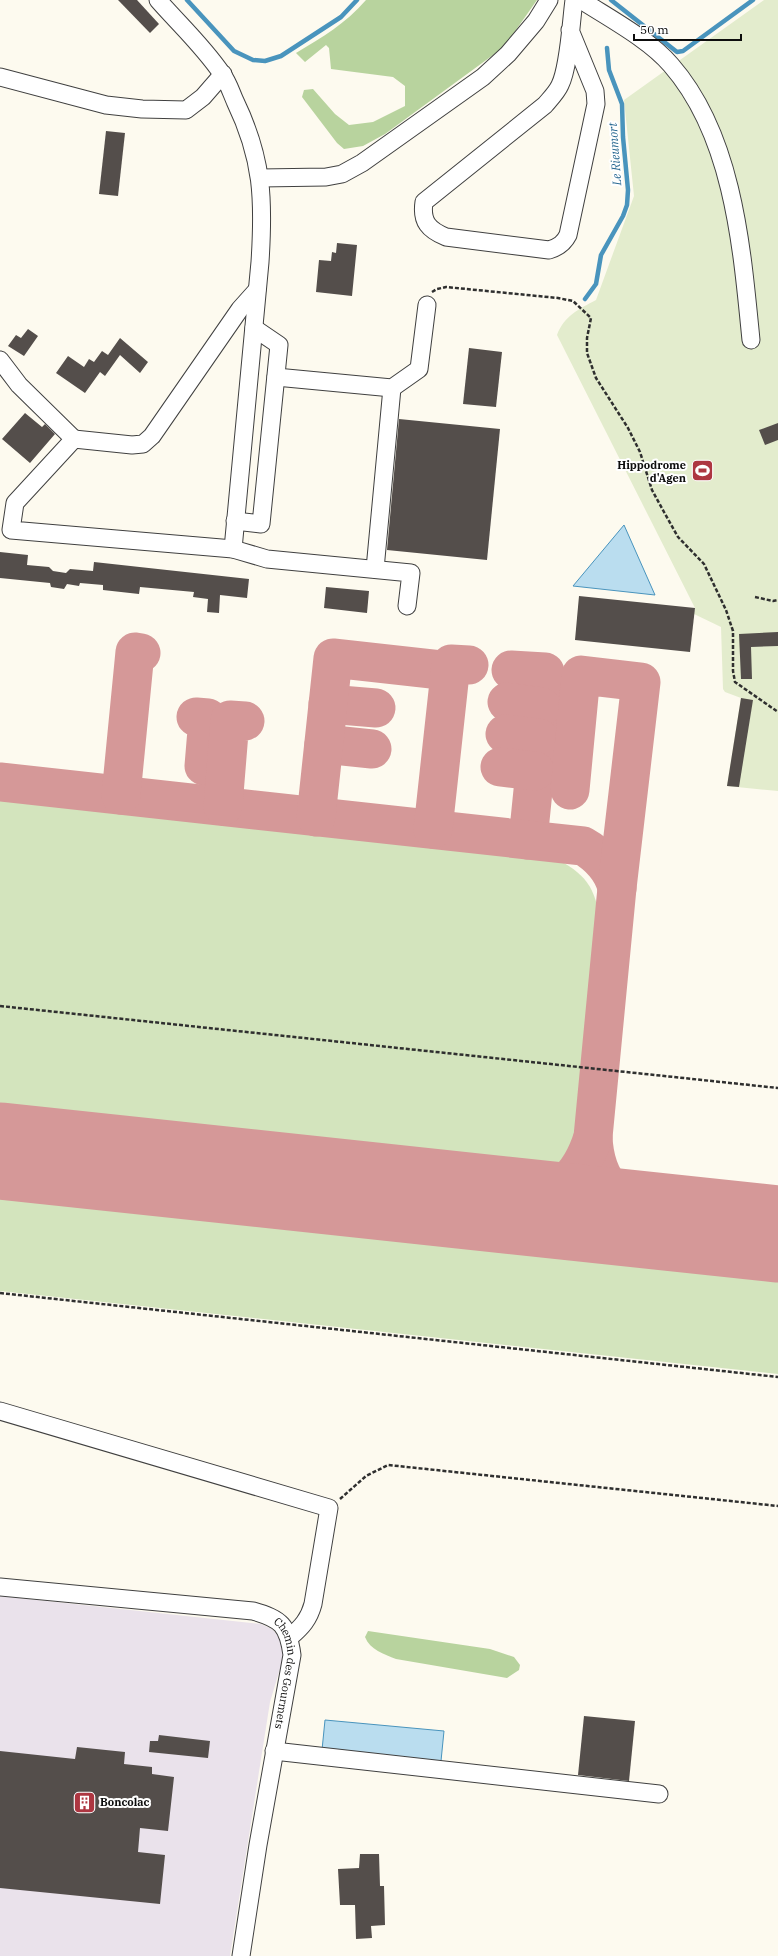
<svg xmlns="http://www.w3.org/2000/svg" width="778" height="1956" font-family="'IBM Plex Serif',serif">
<rect width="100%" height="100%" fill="#fdfaef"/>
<polygon fill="#eae2eb" points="0,1596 261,1624 272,1629 280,1638 285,1652 270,1702 230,1956 0,1956"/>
<g fill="#d3e4bd">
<path d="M0 798 553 857C585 873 596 887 600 923L578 1130C572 1155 556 1172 530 1175L0 1118Z"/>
<polygon points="0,1182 778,1267 778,1374 0,1291"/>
</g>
<g fill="#b8d39e">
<path d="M366 0H537L504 47 385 134 363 146 344 149 337 143 302 97 304 90 313 89 335 114 349 125 373 122 405 106V86L393 77 331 69 329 48 326 45 305 62 296 53C323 37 345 24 366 0Z"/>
<path d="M368 1631 490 1649 514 1657 520 1665 519 1670 507 1678 396 1659C384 1654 370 1650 365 1637Z"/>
</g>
<path fill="#e3eccd" d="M764 0H778V791L727 786 741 698 725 692 723 689 721 627 694 614 695 608 557 335C564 316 579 309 596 300L634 196 624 100Z"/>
<g fill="#baddef" stroke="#4994bd">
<polygon points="624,525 655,595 573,586"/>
<polygon points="325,1720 444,1731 441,1761 322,1750"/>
</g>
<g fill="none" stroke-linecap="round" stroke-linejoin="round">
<g stroke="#4994bd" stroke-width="4.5">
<polyline points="187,0 234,51 253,60 265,61 281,56 341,17 357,0"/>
<polyline points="611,0 677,52 683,51 753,0"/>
<polyline points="585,299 596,284 601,255 623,216 627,205 628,190 623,137 622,104 609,70 607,48"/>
</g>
<g stroke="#d59898" stroke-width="39">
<polyline points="511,670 545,672 528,840"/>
<polyline points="507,702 542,707"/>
<polyline points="328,704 376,708"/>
<polyline points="196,717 208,718 204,766"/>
<polyline points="505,734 539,738"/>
<polyline points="324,744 372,749"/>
<polyline points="500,767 535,771"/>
<path d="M0 782 583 846C599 855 613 870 617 888"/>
<polyline points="121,795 135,652 141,653"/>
<polyline points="223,806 230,720 245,721"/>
<polyline points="316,817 333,658 450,671"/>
<polyline points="433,829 451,664 469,665"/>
<path d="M593 1137C595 1187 622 1207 666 1222"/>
<path d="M512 1206C556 1196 579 1182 593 1137L617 888 641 682 581 675 570 790"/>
</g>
<polyline stroke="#d59898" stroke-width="97" points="0,1151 778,1234"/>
</g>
<g fill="#544e4b">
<polygon points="118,0 137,0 159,24 150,33"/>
<polygon points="106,131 125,133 118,196 99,194"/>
<polygon points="337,243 357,245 352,296 316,292 319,260 331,261 332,252 336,253"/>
<polygon points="28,329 38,336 24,356 8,346 16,335 21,338"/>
<polygon points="120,338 148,362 140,373 120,355 105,376 100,372 85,393 56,373 68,356 84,367 89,359 94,362 102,351 108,355"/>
<polygon points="469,348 502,352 496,407 463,404"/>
<polygon points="25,413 42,427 45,424 55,434 30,463 2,439"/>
<polygon points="399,419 500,429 487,560 387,550"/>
<polygon points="778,423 778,440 765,445 759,430"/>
<polygon points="0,552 28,555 27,565 49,567 53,571 66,573 70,569 93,571 94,562 249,579 247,598 220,595 219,613 207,612 208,599 193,597 194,592 140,587 139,594 103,590 103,585 80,583 79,586 67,584 64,589 51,587 50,583 0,578"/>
<polygon points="326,587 369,591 367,613 324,608"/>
<polygon points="579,596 695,608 690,652 575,640"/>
<polygon points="778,632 778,646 751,647 752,679 741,679 739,634"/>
<polygon points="741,698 753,700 739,787 727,786"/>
<polygon points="584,1716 635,1721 629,1781 578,1775"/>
<polygon points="159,1735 210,1741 208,1758 149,1752 150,1741 158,1741"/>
<polygon points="77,1747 125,1752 124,1764 152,1767 152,1774 174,1777 168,1831 140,1828 138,1852 165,1855 160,1904 0,1888 0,1751 75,1759"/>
<polygon points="360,1854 379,1854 380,1886 384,1886 385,1925 371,1926 372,1938 356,1939 355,1905 340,1905 338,1869 359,1868"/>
</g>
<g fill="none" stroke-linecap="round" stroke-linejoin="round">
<defs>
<g id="minor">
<path d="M158 0C179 24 204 47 222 74 228 82 231 92 235 101 263 159 264 200 260 262L233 549"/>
<path d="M581 0C609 18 650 40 671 65 734 137 742 250 751 340"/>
<path d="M570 30 595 91 596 104 568 235C564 243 559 247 549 250L446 237C429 230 421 222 424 202L545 105C550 99 557 92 560 85 569 67 571 22 574 0"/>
<polyline points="0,77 106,105 142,109 186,110 203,97 223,74"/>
<polyline points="260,178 326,177 342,174 362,163 483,77 508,54 536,21 549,0"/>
<polyline points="0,360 19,385 74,439"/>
<polyline points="276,377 392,388 419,369 427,305"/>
<polyline points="74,439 15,503 11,530 233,549 267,559 411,573 407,606"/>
<polyline points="74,439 132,445 143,444 152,436 240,309 257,290"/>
<polyline points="235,521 261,524 279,345 254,328"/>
<polyline points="375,569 392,388"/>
<path d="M0 1411 329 1508 313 1604C309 1619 302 1627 290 1637"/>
<path id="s1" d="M0 1587 253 1611C281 1619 288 1625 292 1655L258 1845 241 1956"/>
<polyline points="274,1751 659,1794"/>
</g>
</defs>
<use href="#minor" stroke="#404040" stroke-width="19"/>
<g stroke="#2f2f2f" stroke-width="2.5" stroke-dasharray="4 2" stroke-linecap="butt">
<polyline points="432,292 437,289 446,287 558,298 573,301 591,318 587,338 587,353 596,378 628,428 640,452 652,490 664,512 678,537 704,564 726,610 733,631 733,671 735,682 778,712"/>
<polyline points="755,597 773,601 778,600"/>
<polyline points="0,1006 778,1088"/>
<polyline points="0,1293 778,1377"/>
<polyline points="340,1499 366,1476 388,1465 778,1506"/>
</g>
<use href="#minor" stroke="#fff" stroke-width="17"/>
</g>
<defs>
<symbol id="stadium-square" viewBox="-11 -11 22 22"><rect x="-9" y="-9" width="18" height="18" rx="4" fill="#ad3641" stroke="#fff"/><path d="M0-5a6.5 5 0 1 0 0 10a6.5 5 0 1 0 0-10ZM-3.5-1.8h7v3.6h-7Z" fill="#fff"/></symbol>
<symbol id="building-square" viewBox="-11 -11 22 22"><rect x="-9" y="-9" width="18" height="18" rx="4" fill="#ad3641" stroke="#fff"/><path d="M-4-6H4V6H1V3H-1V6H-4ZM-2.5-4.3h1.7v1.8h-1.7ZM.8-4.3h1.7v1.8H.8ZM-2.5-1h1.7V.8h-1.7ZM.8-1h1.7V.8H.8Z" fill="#fff"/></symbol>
</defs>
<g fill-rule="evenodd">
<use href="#stadium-square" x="690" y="458" width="25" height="25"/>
<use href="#building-square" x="72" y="1790" width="25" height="25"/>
</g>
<g text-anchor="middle" stroke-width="4" stroke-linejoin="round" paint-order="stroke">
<g font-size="11" font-weight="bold" fill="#0d0d0d" stroke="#fff" text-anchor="end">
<text x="686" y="469">Hippodrome<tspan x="686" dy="13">d'Agen</tspan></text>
<text x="100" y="1806" text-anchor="start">Boncolac</text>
</g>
<g font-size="11" fill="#0d0d0d" stroke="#fff">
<text dy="4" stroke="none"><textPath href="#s1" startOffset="336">Chemin des Gourmets</textPath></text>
</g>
<g font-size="12" font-style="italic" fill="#256690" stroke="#fff">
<text transform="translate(615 154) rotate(-94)" y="4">Le Rieumort</text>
</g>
</g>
<path d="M634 34v6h107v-6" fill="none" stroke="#0d0d0d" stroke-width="2"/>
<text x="640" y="34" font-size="12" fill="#0d0d0d" stroke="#ffffff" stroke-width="3" paint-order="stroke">50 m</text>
</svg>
